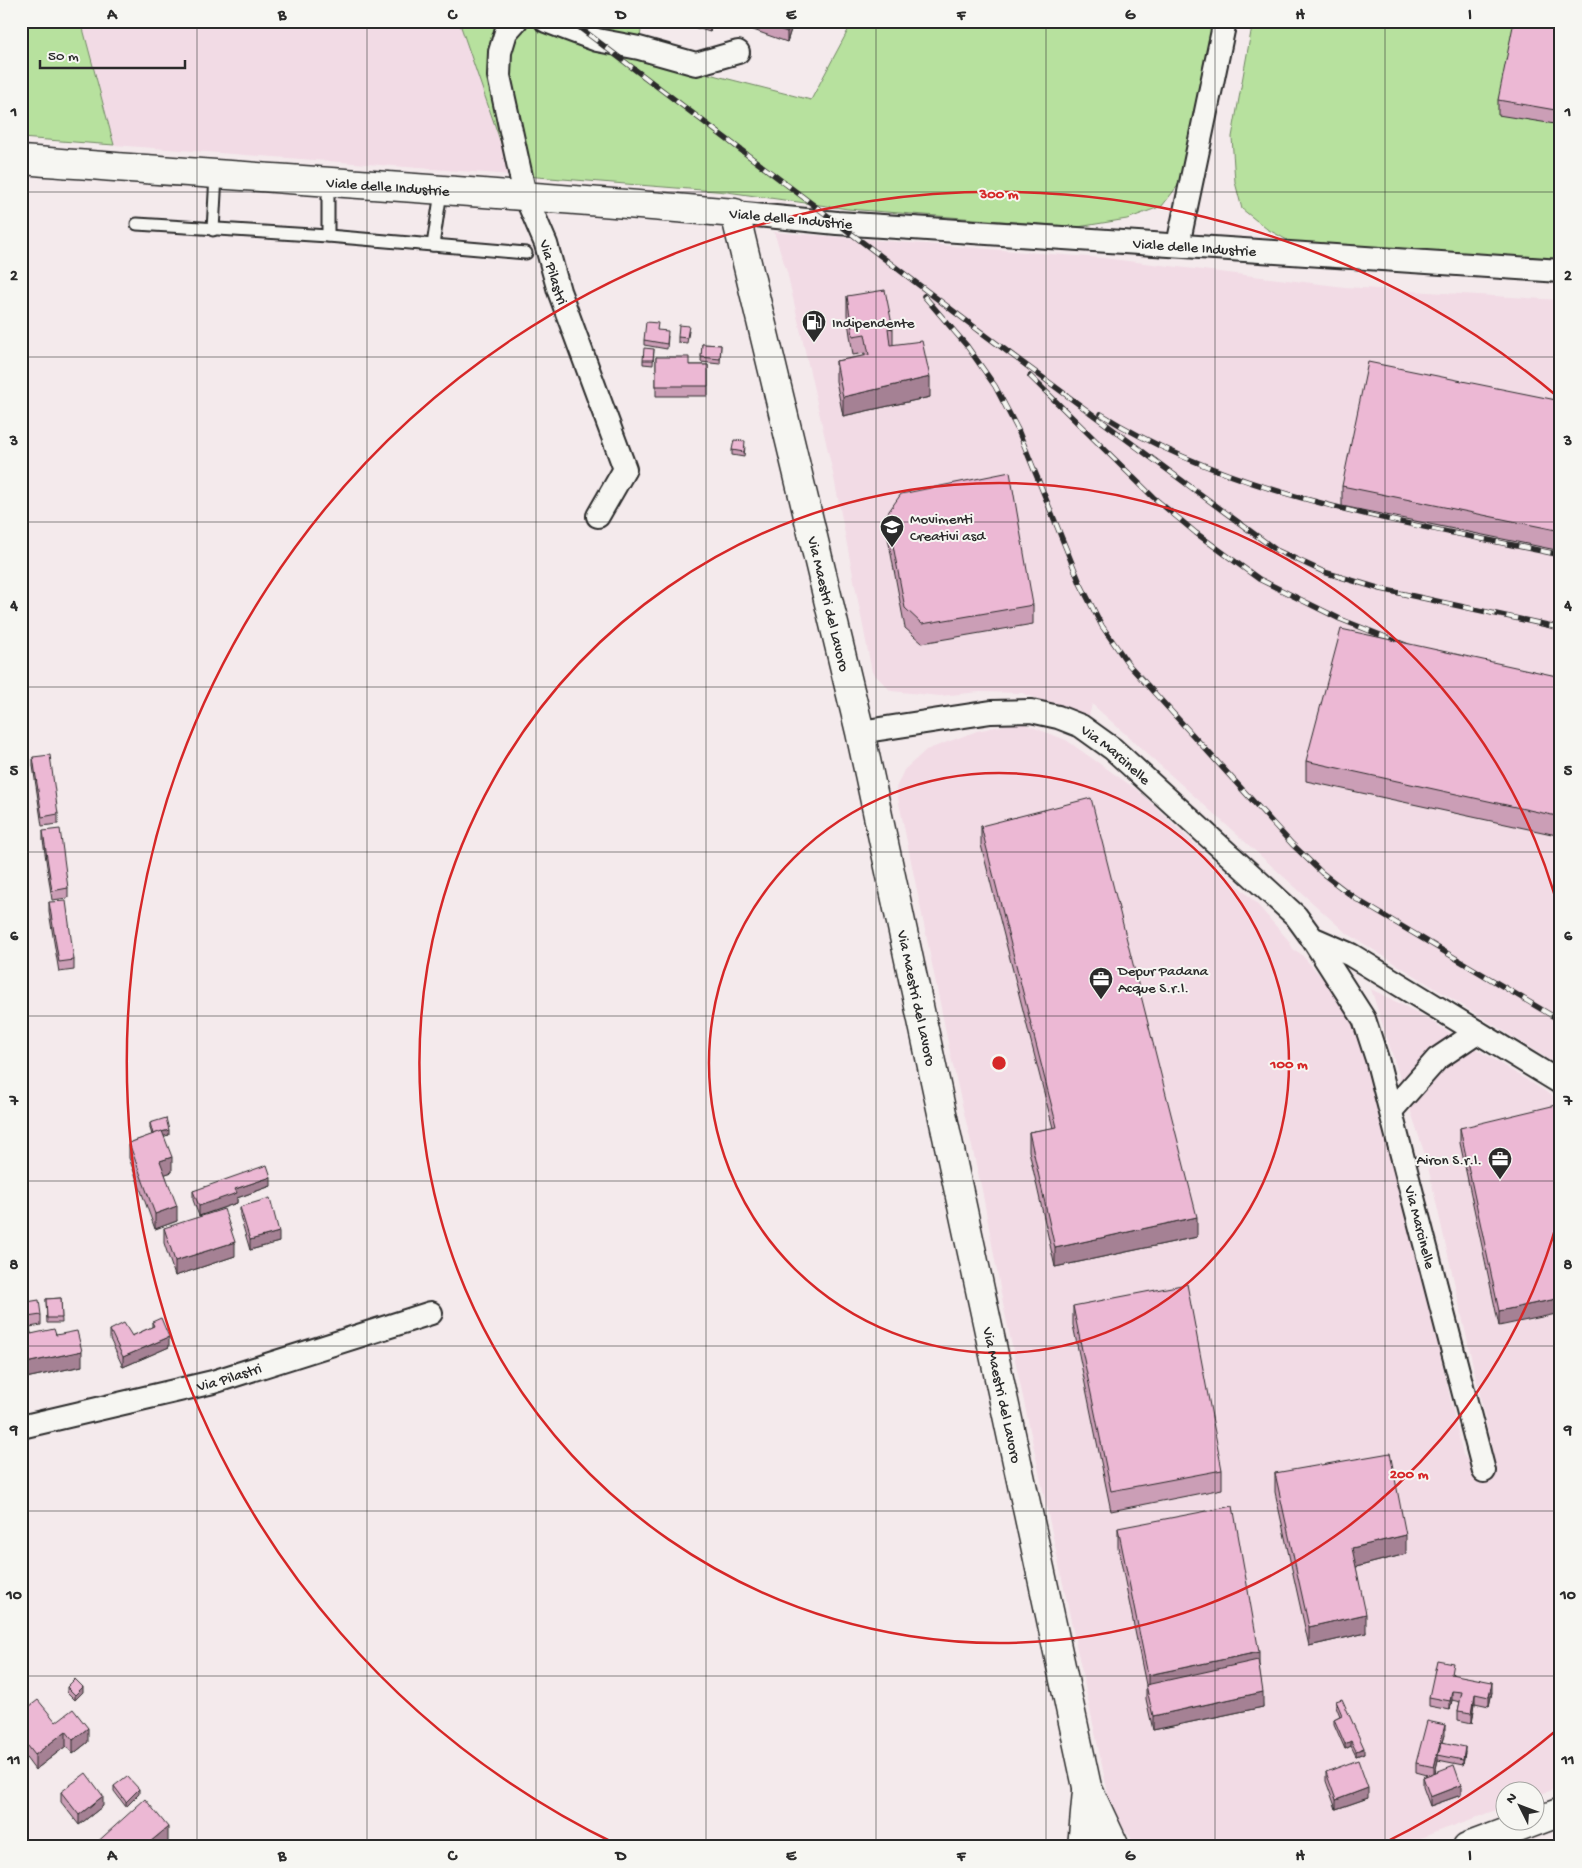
<svg xmlns="http://www.w3.org/2000/svg" width="1582" height="1868" font-family="'Gochi Hand',sans-serif">
<rect width="100%" height="100%" fill="#f4eaec"/>
<filter id="ink" filterUnits="userSpaceOnUse"><feTurbulence type="fractalNoise" baseFrequency=".02" numOctaves="2"/><feDisplacementMap in="SourceGraphic" scale="10" xChannelSelector="R" yChannelSelector="G"/><feConvolveMatrix kernelMatrix="1 2 1 2 8 2 1 2 1" color-interpolation-filters="sRGB"/></filter>
<g filter="url(#ink)">
<g fill="#f2dbe5">
<polygon points="81,21 459,21 512,175 114,145"/>
<polygon points="774,232 1103,258 1345,287 1561,300 1561,1067 1345,932 1092,704 1088,720 1080,714 1022,693 980,692 940,696 891,691 872,672 833,473 787,272"/>
<polygon points="1019,722 1066,740 1140,792 1256,903 1289,941 1293,949 1301,954 1347,1006 1398,1166 1463,1455 1472,1464 1491,1455 1492,1449 1426,1158 1371,989 1418,1013 1561,1101 1561,1787 1535,1796 1534,1790 1504,1790 1504,1807 1396,1847 1137,1847 1112,1812 1003,1304 982,1190 951,1057 896,788 904,770 926,750 977,731"/>
</g>
<g fill="#b7e19e" stroke="#718664">
<polygon points="21,21 81,21 114,145 21,138"/>
<polygon points="459,21 642,21 638,56 811,100 853,21 1224,21 1183,179 1162,206 1127,219 1078,227 848,209 727,192 512,175"/>
<polygon points="1253,21 1561,21 1561,266 1300,247 1267,229 1242,209 1235,182 1232,137"/>
</g>
<g fill="none" stroke-linecap="round" stroke-linejoin="round">
<defs>
<g id="service">
<polyline points="328,183 328,236"/>
<polyline points="137,224 328,236 526,253"/>
<polyline points="213,230 216,175"/>
<polyline points="433,245 441,192"/>
<polyline points="1558,1847 1561,1846"/>
</g>
<g id="minor">
<path id="s1" d="M516 21 506 32 500 52 499 76 525 195 546 244 559 291 625 469 598 516"/>
<polyline points="546,21 597,40 639,48 696,64 738,52"/>
<path id="s2" d="M735 213 837 223 1561 271"/>
<polyline points="1178,245 1225,21"/>
<path id="s3" d="M860 732 991 712 1031 711 1058 717 1081 726 1113 749 1272 894 1296 916 1312 938 1351 955 1561 1083"/>
<path id="s4" d="M1312 938 1364 1019 1377 1059 1484 1471"/>
<polyline points="1391,1111 1437,1059 1477,1032"/>
<path id="s5" d="M21 1427 213 1382 431 1313"/>
</g>
<g id="tertiary">
<path id="s6" d="M21 160C259 178 497 192 735 213L860 732 1087 1787 1115 1847"/>
<polyline points="1082,1847 1087,1791"/>
</g>
<polyline id="secondary" points="1467,1847 1561,1812"/>
</defs>
<use href="#service" stroke="#2b2b2b" stroke-width="15"/>
<use href="#minor" stroke="#2b2b2b" stroke-width="26"/>
<use href="#tertiary" stroke="#2b2b2b" stroke-width="31"/>
<use href="#secondary" stroke="#2b2b2b" stroke-width="31"/>
<use href="#service" stroke="#f6f6f2" stroke-width="11"/>
<use href="#minor" stroke="#f6f6f2" stroke-width="22"/>
<use href="#tertiary" stroke="#f6f6f2" stroke-width="28"/>
<use href="#secondary" stroke="#f6f6f2" stroke-width="28"/>
<defs>
<g id="rail">
<polyline points="571,21 981,332 1276,550 1324,572 1381,589 1561,628"/>
<polyline points="924,296 967,346 995,386 1018,430 1080,583 1102,626 1129,665 1292,844 1322,873 1356,899 1561,1021"/>
<polyline points="1030,376 1153,497 1196,533 1259,579 1340,619 1408,646"/>
<path d="M1101 414C1238 499 1406 522 1561 555"/>
</g>
</defs>
<use href="#rail" stroke="#2b2b2b" stroke-width="5.5"/>
<use href="#rail" stroke="#f6f6f2" stroke-width="4" stroke-dasharray="11" stroke-linecap="butt"/>
</g>
<g fill="#cb9eb6" stroke="#2b2b2b">
<polygon points="690,21 712,21 710,32 690,26"/>
<polygon points="728,21 793,21 793,23 787,42"/>
<polygon points="1561,21 1561,125 1498,115 1498,100"/>
<polygon points="847,296 893,329 893,345 930,397 843,416 836,381 836,361 865,356 865,353 853,355 847,315"/>
<polygon points="689,331 687,343 678,342 678,337"/>
<polygon points="668,336 667,349 644,345 644,340"/>
<polygon points="702,344 721,345 720,364 701,362"/>
<polygon points="654,349 653,365 643,364 643,360"/>
<polygon points="656,357 689,365 708,365 708,396 656,396"/>
<polygon points="1561,401 1561,551 1342,506 1342,486"/>
<polygon points="745,446 744,457 732,455 732,450"/>
<polygon points="887,514 1033,605 1033,624 922,643 905,628 887,533"/>
<polygon points="1561,677 1561,836 1306,781 1306,761"/>
<polygon points="33,757 58,814 58,824 42,826 33,766"/>
<polygon points="981,826 1197,1237 1055,1267 1029,1151 1029,1132 1053,1128 981,845"/>
<polygon points="43,831 68,888 68,898 52,900 43,840"/>
<polygon points="49,902 74,960 74,970 59,972 49,912"/>
<polygon points="1561,1120 1499,1326 1460,1143 1460,1128"/>
<polygon points="150,1123 169,1135 164,1136 172,1172 165,1174 177,1221 155,1229 129,1158 129,1143 152,1135 150,1128"/>
<polygon points="271,1186 237,1198 237,1203 199,1216 193,1200 193,1191"/>
<polygon points="240,1207 279,1242 250,1250 240,1216"/>
<polygon points="164,1228 235,1256 175,1276 164,1243"/>
<polygon points="61,1298 62,1323 47,1323 46,1299"/>
<polygon points="21,1303 41,1315 41,1325 30,1327 31,1334 56,1335 82,1366 21,1379"/>
<polygon points="1073,1306 1222,1470 1222,1489 1111,1511 1073,1325"/>
<polygon points="152,1322 169,1347 123,1367 110,1339 110,1330 132,1336 152,1327"/>
<polygon points="1275,1473 1406,1554 1356,1567 1366,1633 1309,1646 1275,1492"/>
<polygon points="1118,1528 1259,1665 1263,1707 1153,1730 1146,1699 1146,1685 1118,1547"/>
<polygon points="1453,1673 1452,1675 1492,1692 1489,1706 1475,1703 1472,1723 1458,1720 1458,1711 1460,1702 1452,1700 1450,1710 1429,1706 1429,1697"/>
<polygon points="67,1687 83,1692 75,1700 67,1692"/>
<polygon points="1336,1701 1364,1753 1356,1756 1351,1746 1345,1749 1334,1724 1334,1719 1340,1716 1336,1706"/>
<polygon points="21,1713 56,1722 88,1742 73,1754 66,1746 35,1770 21,1751"/>
<polygon points="1445,1735 1443,1742 1465,1752 1463,1765 1438,1760 1435,1772 1461,1795 1430,1806 1423,1787 1423,1777 1427,1775 1416,1772 1416,1763"/>
<polygon points="1326,1772 1368,1798 1336,1809 1326,1781"/>
<polygon points="114,1786 139,1794 126,1807 114,1791"/>
<polygon points="61,1792 103,1806 79,1825 61,1802"/>
</g>
<g fill="#a58194" stroke="#2b2b2b">
<polygon points="710,21 712,21 710,32"/>
<polygon points="791,21 793,21 793,23 787,42 787,32"/>
<polygon points="930,377 930,397 843,416 843,397"/>
<polygon points="169,1130 169,1135 153,1139 153,1134"/>
<polygon points="172,1157 172,1172 160,1176 160,1161"/>
<polygon points="271,1177 271,1186 237,1198 237,1203 199,1216 199,1206 235,1189"/>
<polygon points="177,1206 177,1221 155,1229 155,1214"/>
<polygon points="1197,1217 1197,1237 1055,1267 1055,1248"/>
<polygon points="279,1232 279,1242 250,1250 250,1240"/>
<polygon points="235,1242 235,1256 175,1276 175,1261"/>
<polygon points="1561,1298 1561,1313 1499,1326 1499,1311"/>
<polygon points="169,1337 169,1347 123,1367 123,1357"/>
<polygon points="82,1351 82,1366 21,1379 21,1364"/>
<polygon points="1406,1535 1406,1554 1352,1568 1352,1548"/>
<polygon points="1366,1614 1366,1633 1309,1646 1309,1627"/>
<polygon points="1259,1652 1259,1671 1148,1694 1148,1675"/>
<polygon points="1492,1682 1492,1692 1489,1706 1489,1697"/>
<polygon points="83,1687 83,1692 75,1700 75,1695"/>
<polygon points="1452,1691 1452,1700 1450,1710 1450,1701"/>
<polygon points="1263,1692 1263,1707 1153,1730 1153,1716"/>
<polygon points="1475,1694 1475,1703 1472,1723 1472,1713"/>
<polygon points="1445,1725 1445,1735 1439,1755 1438,1755 1438,1760 1434,1777 1434,1767"/>
<polygon points="88,1728 88,1742 73,1754 73,1740"/>
<polygon points="66,1731 66,1746 35,1770 35,1755"/>
<polygon points="1351,1741 1351,1746 1345,1749 1345,1744"/>
<polygon points="1465,1747 1465,1752 1463,1765 1463,1760"/>
<polygon points="1364,1748 1364,1753 1356,1756 1356,1751"/>
<polygon points="1461,1785 1461,1795 1430,1806 1430,1797"/>
<polygon points="1368,1788 1368,1798 1336,1809 1336,1800"/>
<polygon points="139,1789 139,1794 126,1807 126,1802"/>
<polygon points="103,1796 103,1806 79,1825 79,1815"/>
<polygon points="168,1827 168,1842 162,1847 144,1847"/>
</g>
<g fill="#ecb8d4" stroke="#2b2b2b">
<polygon points="757,21 791,21 787,32"/>
<polygon points="1514,21 1561,21 1561,111 1498,100"/>
<polygon points="885,290 893,329 888,328 890,345 922,341 930,377 843,397 836,361 869,355 865,334 853,336 847,296"/>
<polygon points="646,322 658,323 657,330 668,331 667,344 644,340"/>
<polygon points="679,325 689,326 687,338 678,337"/>
<polygon points="702,344 721,345 720,359 701,357"/>
<polygon points="644,348 654,349 653,360 643,360"/>
<polygon points="656,357 689,357 689,365 708,365 708,386 656,386"/>
<polygon points="1368,362 1561,401 1561,531 1342,486"/>
<polygon points="734,440 745,441 744,452 732,450"/>
<polygon points="1010,472 1033,605 922,624 905,608 887,514 901,494"/>
<polygon points="1341,629 1561,677 1561,817 1306,761"/>
<polygon points="50,755 58,814 42,817 33,757"/>
<polygon points="1091,798 1197,1217 1055,1248 1029,1132 1057,1127 981,826"/>
<polygon points="60,829 68,888 52,891 43,831"/>
<polygon points="66,901 74,960 59,962 49,902"/>
<polygon points="1556,1105 1561,1120 1561,1298 1499,1311 1460,1128"/>
<polygon points="166,1118 169,1130 153,1134 150,1123"/>
<polygon points="162,1131 172,1157 160,1161 177,1206 155,1214 129,1143"/>
<polygon points="267,1165 271,1177 235,1189 237,1193 199,1206 193,1191"/>
<polygon points="270,1198 279,1232 250,1240 240,1207"/>
<polygon points="224,1209 235,1242 175,1261 164,1228"/>
<polygon points="1187,1284 1222,1470 1111,1491 1073,1306"/>
<polygon points="61,1298 62,1318 47,1318 46,1299"/>
<polygon points="39,1300 41,1315 21,1318 21,1303"/>
<polygon points="161,1318 169,1337 123,1357 110,1330 124,1323 132,1336 154,1326 152,1322"/>
<polygon points="28,1321 31,1334 54,1329 56,1335 77,1331 82,1351 21,1364 21,1323"/>
<polygon points="1390,1453 1406,1535 1352,1548 1366,1614 1309,1627 1275,1473"/>
<polygon points="1233,1506 1259,1652 1148,1675 1118,1528"/>
<polygon points="1258,1660 1263,1692 1153,1716 1146,1685"/>
<polygon points="1437,1660 1453,1663 1451,1674 1492,1682 1489,1697 1475,1694 1472,1713 1458,1711 1462,1692 1452,1691 1450,1701 1429,1697"/>
<polygon points="75,1679 83,1687 75,1695 67,1687"/>
<polygon points="1342,1699 1364,1748 1356,1751 1351,1741 1345,1744 1334,1719 1342,1715 1336,1701"/>
<polygon points="38,1700 56,1722 73,1709 88,1728 73,1740 66,1731 35,1755 21,1737 21,1713"/>
<polygon points="1427,1721 1445,1725 1434,1767 1416,1763"/>
<polygon points="1442,1742 1465,1747 1463,1760 1438,1755"/>
<polygon points="1358,1760 1368,1788 1336,1800 1326,1772"/>
<polygon points="1454,1765 1461,1785 1430,1797 1423,1777"/>
<polygon points="86,1773 103,1796 79,1815 61,1792"/>
<polygon points="127,1776 139,1789 126,1802 114,1786"/>
<polygon points="145,1799 168,1827 144,1847 95,1847 94,1845"/>
</g>
</g>
<path fill="none" stroke="#2b2b2b" stroke-width="1" stroke-opacity="0.55" d="M197 21V1847M367 21V1847M536 21V1847M706 21V1847M876 21V1847M1046 21V1847M1215 21V1847M1385 21V1847M21 192H1561M21 357H1561M21 522H1561M21 687H1561M21 852H1561M21 1016H1561M21 1181H1561M21 1346H1561M21 1511H1561M21 1676H1561"/>
<g fill="none" stroke="#d62828" stroke-width="2.5">
<circle cx="999" cy="1063" r="290"/>
<path d="M1561 1208A580 580 0 1 1 1561 918"/>
<path d="M1558 1729A870 870 0 0 1 1380 1845M618 1845A870 870 0 1 1 1558 397"/>
</g>
<defs>
<symbol id="fuel-pin" viewBox="-11 -11 22 30"><path d="M0 17L-7.5 6A9.5 9.5 0 1 1 7.5 6Z" fill="#2b2b2b" stroke="#f6f6f2"/><path d="M-5.5-6h7V0h2V4h1.3V-2.5L3-4.5l.8-.8L6-3V5H2.5V1h-1V6h-7ZM-4.2-4.7v3.2H.2V-4.7Z" fill="#fff"/></symbol>
<symbol id="school-pin" viewBox="-11 -11 22 30"><path d="M0 17L-7.5 6A9.5 9.5 0 1 1 7.5 6Z" fill="#2b2b2b" stroke="#f6f6f2"/><path d="M0-5L7-2L0 1L-7-2ZM-4 1L0 2.5L4 1V4Q0 6-4 4Z" fill="#fff"/></symbol>
<symbol id="office-pin" viewBox="-11 -11 22 30"><path d="M0 17L-7.5 6A9.5 9.5 0 1 1 7.5 6Z" fill="#2b2b2b" stroke="#f6f6f2"/><path d="M-6-3h4V-5.5h4V-3h4V5H-6ZM-1-4.5V-3h2v-1.5ZM-6 0V1H6V0Z" fill="#fff"/></symbol>
</defs>
<g fill-rule="evenodd">
<use href="#fuel-pin" x="800" y="308" width="28" height="38"/>
<use href="#school-pin" x="878" y="513" width="28" height="38"/>
<use href="#office-pin" x="1087" y="965" width="28" height="38"/>
<use href="#office-pin" x="1486" y="1145" width="28" height="38"/>
</g>
<g text-anchor="middle" stroke-width="4" stroke-linejoin="round" paint-order="stroke">
<g font-size="15" fill="#2b2b2b" stroke="#f6f6f2">
<text dy="5" stroke="none"><textPath href="#s6" startOffset="368">Viale delle Industrie</textPath></text>
<text transform="translate(791 218) rotate(5)" y="5">Viale delle Industrie</text>
<text dy="5" stroke="none"><textPath href="#s2" startOffset="461">Viale delle Industrie</textPath></text>
<text dy="5" stroke="none"><textPath href="#s1" startOffset="264">Via Pilastri</textPath></text>
<text dy="5" stroke="none"><textPath href="#s6" startOffset="1118">Via Maestri del Lavoro</textPath></text>
<text dy="5" stroke="none"><textPath href="#s3" startOffset="270">Via Marcinelle</textPath></text>
<text dy="5" stroke="none"><textPath href="#s6" startOffset="1522">Via Maestri del Lavoro</textPath></text>
<text dy="5" stroke="none"><textPath href="#s4" startOffset="312">Via Marcinelle</textPath></text>
<text dy="5" stroke="none"><textPath href="#s5" startOffset="214">Via Pilastri</textPath></text>
<text dy="5" stroke="none"><textPath href="#s6" startOffset="1928">Via Maestri del Lavoro</textPath></text>
</g>
<g font-size="15" fill="#2b2b2b" stroke="#f6f6f2" text-anchor="start">
<text x="832" y="327">Indipendente</text>
<text x="910" y="523">Movimenti<tspan x="910" dy="17">Creativi asd</tspan></text>
<text x="1118" y="975">Depur Padana<tspan x="1118" dy="17">Acque S.r.l.</tspan></text>
<text x="1482" y="1164" text-anchor="end">Airon S.r.l.</text>
</g>
</g>
<circle cx="999" cy="1063" r="8" fill="#d62828" stroke="#f6f6f2" stroke-width="2.5"/>
<g font-size="15" text-anchor="middle" font-weight="bold" fill="#d62828" stroke="#f6f6f2" stroke-width="4" stroke-linejoin="round" paint-order="stroke">
<text x="999" y="198">300 m</text>
<text x="1289" y="1068">100 m</text>
<text x="1409" y="1478">200 m</text>
</g>
<rect width="1582" height="1868" fill="none" stroke="#f6f6f2" stroke-width="55"/>
<g transform="translate(1520 1806) rotate(312)"><circle r="24" fill="#f6f6f2" stroke="#a5a5a2"/>
<path d="M0-4L9 19L0 12L-9 19Z" fill="#2b2b2b"/>
<text y="-8" font-size="14" font-weight="bold" text-anchor="middle" fill="#2b2b2b">N</text>
</g>
<path d="M40 60v8h145v-8" fill="none" stroke="#2b2b2b" stroke-width="2.5"/>
<text x="48" y="60" font-size="15" fill="#2b2b2b" stroke="#f6f6f2" stroke-width="4" paint-order="stroke">50 m</text>
<rect x="28" y="28" width="1526" height="1812" fill="none" stroke="#2b2b2b" stroke-width="2"/>
<g font-size="16" text-anchor="middle" font-weight="bold" fill="#2b2b2b">
<text x="112" y="19">A</text>
<text x="282" y="19">B</text>
<text x="452" y="19">C</text>
<text x="621" y="19">D</text>
<text x="791" y="19">E</text>
<text x="961" y="19">F</text>
<text x="1130" y="19">G</text>
<text x="1300" y="19">H</text>
<text x="1470" y="19">I</text>
<text x="14" y="116">1</text>
<text x="1568" y="116">1</text>
<text x="14" y="280">2</text>
<text x="1568" y="280">2</text>
<text x="14" y="445">3</text>
<text x="1568" y="445">3</text>
<text x="14" y="610">4</text>
<text x="1568" y="610">4</text>
<text x="14" y="775">5</text>
<text x="1568" y="775">5</text>
<text x="14" y="940">6</text>
<text x="1568" y="940">6</text>
<text x="14" y="1105">7</text>
<text x="1568" y="1105">7</text>
<text x="14" y="1269">8</text>
<text x="1568" y="1269">8</text>
<text x="14" y="1434">9</text>
<text x="1568" y="1434">9</text>
<text x="14" y="1599">10</text>
<text x="1568" y="1599">10</text>
<text x="14" y="1764">11</text>
<text x="1568" y="1764">11</text>
<text x="112" y="1860">A</text>
<text x="282" y="1860">B</text>
<text x="452" y="1860">C</text>
<text x="621" y="1860">D</text>
<text x="791" y="1860">E</text>
<text x="961" y="1860">F</text>
<text x="1130" y="1860">G</text>
<text x="1300" y="1860">H</text>
<text x="1470" y="1860">I</text>
</g>
</svg>
